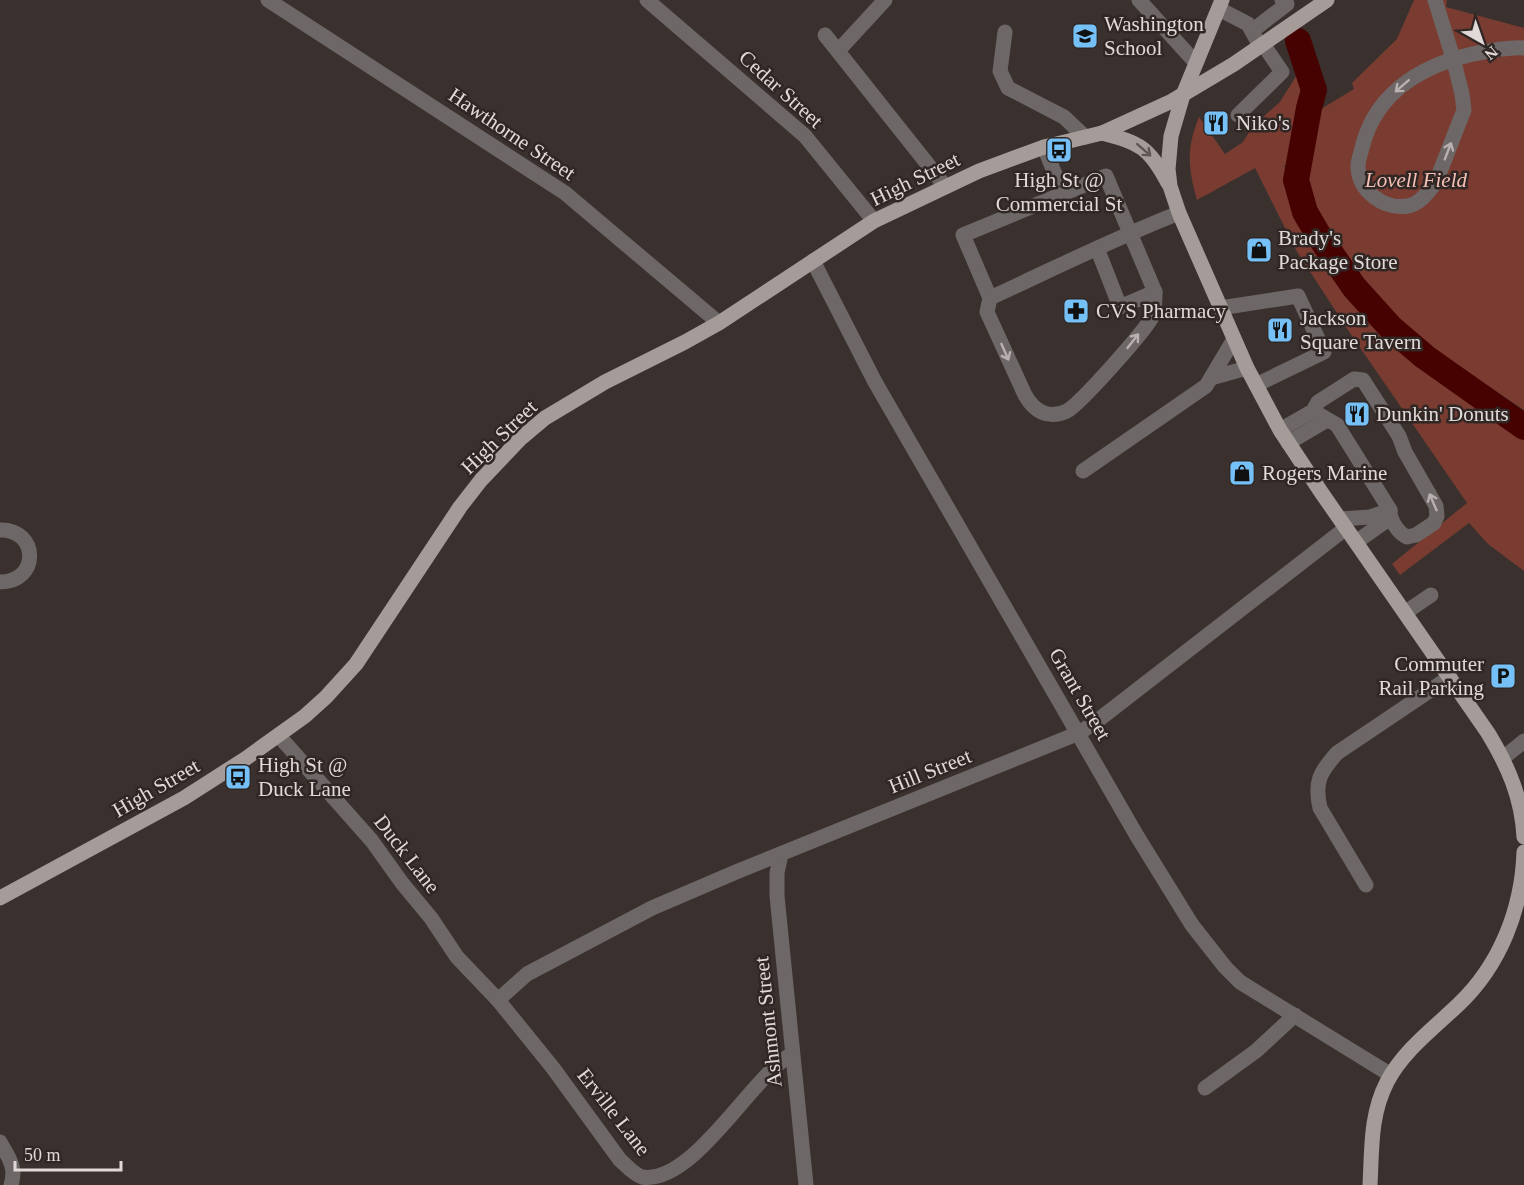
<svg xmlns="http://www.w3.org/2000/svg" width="1524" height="1185" font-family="'Times New Roman',serif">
<rect width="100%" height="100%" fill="#3a312f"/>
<g fill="#7a3c31">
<polygon points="1414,0 1447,0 1446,7 1524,28 1524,410 1385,317 1352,278 1312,216 1302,188 1301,174 1314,122 1321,109 1354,89 1352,83 1397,39"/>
<path d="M1303 65 1309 86 1295 167 1284 165 1302 216 1313 236 1388 340 1417 363 1524 435V571L1488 544 1469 523 1400 575 1392 564 1467 503 1350 333 1296 250 1255 168 1197 200C1188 167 1186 149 1199 117L1225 154 1243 142 1253 126 1280 102Z"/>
</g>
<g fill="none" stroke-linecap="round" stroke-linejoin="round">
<polyline stroke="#460200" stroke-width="26" points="1298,41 1314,90 1309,108 1296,180 1305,212 1319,236 1354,287 1391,328 1425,357 1524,427"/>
<g stroke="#6d6867" stroke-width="15">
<polyline points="268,0 565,193 719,323"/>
<polyline points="647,0 805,136 874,221"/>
<polyline points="1139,0 1196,63"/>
<path d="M1435 0 1453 58 1462 94 1464 110 1436 182C1429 191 1420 204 1408 206 1384 210 1358 191 1358 166 1358 160 1361 153 1362 148 1376 89 1428 62 1483 52 1497 50 1510 47 1524 48"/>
<polyline points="1219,9 1248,24 1260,46"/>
<polyline points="1252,31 1287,4 1282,0"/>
<polyline points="1005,32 1000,71 1008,88 1064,117 1085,137"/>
<polyline points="825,35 945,186"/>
<polyline points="838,51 885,0"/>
<polyline points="1238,115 1282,72 1263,44"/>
<polyline points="1044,147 1057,179"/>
<path d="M1097 248 1120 307 1155 292 1106 176 963 235 990 298C1053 269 1115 238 1179 213"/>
<polyline points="813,261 875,382 1137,836 1192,925 1225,967 1240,982 1391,1075"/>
<path d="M990 298 987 312 1025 395C1034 411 1048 420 1067 411 1080 404 1148 328 1153 315 1155 308 1155 299 1155 292"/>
<polyline points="1220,308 1298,296 1324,352 1256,385"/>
<polyline points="1211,378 1247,368"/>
<path d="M1280 430 1313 411 1318 402 1354 379 1363 380 1399 436 1405 452 1436 506 1437 516 1434 523 1416 535 1407 537C1397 532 1390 520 1390 510L1337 425 1313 411"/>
<polyline points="1288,443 1327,420"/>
<polyline points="1083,471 1206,386 1234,339"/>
<polyline points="1340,519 1370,517 1390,510"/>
<path d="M0 530C39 529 40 582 0 582"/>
<polyline points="1356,542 1390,518"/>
<polyline points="1406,612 1431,595"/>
<path d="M279 736 372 841 402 883 431 918 457 957 498 1000 553 1068 620 1160C627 1166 633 1174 642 1177 693 1185 750 1078 792 1054"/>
<polyline points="1503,758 1524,741"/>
<polyline points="781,854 777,873 777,896 806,1185"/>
<path d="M1366 885 1320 808C1314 782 1320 772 1337 753L1450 677"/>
<polyline points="498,1000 527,974 652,908 736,872 1079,733 1097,721 1346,528"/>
<polyline points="1205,1088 1256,1051 1295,1015"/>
<path d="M0 1142C8 1157 17 1167 11 1185"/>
</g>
<g stroke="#a59b99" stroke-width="15">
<path d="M1222 0 1183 95 1171 136 1168 169 1170 186 1179 213 1247 368 1280 430 1321 492 1488 733C1508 766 1522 798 1524 837"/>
<path d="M1102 133C1140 143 1149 147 1168 183"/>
<polyline points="0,898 184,798 245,759 305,716 326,697 356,664 460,507 481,480 520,439 545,418 605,382 685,342 719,323 874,221 979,171 1044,147 1102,133 1172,101 1234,64 1327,0"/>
<path d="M1370 1185C1372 1149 1370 1115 1387 1082 1403 1051 1434 1028 1459 1004 1500 965 1522 909 1524 852"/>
</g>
</g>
<defs><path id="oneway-shaft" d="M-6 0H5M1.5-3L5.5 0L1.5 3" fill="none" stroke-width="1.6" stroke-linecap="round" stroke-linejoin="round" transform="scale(1.5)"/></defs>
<g stroke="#b8b1b0">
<use href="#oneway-shaft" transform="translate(1402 86) rotate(139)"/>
<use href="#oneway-shaft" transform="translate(1448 151) rotate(-69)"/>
<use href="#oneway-shaft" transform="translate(1133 341) rotate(-52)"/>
<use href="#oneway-shaft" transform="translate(1005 352) rotate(66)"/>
<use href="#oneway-shaft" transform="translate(1433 502) rotate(-113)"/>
</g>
<use stroke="#5f5553" href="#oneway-shaft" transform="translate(1144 150) rotate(41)"/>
<defs>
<symbol id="school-square" viewBox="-11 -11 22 22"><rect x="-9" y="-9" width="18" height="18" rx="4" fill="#75c0f6" stroke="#302725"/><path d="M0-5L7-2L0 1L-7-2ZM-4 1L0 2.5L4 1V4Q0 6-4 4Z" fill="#111"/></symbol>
<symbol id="restaurant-square" viewBox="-11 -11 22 22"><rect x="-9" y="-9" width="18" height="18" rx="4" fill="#75c0f6" stroke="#302725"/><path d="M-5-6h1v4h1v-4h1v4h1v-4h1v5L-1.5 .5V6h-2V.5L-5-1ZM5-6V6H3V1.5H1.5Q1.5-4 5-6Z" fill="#111"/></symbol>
<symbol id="bus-square" viewBox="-11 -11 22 22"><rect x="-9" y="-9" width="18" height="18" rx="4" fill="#75c0f6" stroke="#302725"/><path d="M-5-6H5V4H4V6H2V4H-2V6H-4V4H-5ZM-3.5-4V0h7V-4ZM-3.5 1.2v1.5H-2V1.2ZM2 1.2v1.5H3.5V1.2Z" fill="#111"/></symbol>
<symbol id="shop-square" viewBox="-11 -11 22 22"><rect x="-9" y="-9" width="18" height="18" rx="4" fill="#75c0f6" stroke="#302725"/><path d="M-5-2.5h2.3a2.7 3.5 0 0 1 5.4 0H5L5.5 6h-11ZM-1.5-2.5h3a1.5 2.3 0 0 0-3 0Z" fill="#111"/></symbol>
<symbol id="pharmacy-square" viewBox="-11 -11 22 22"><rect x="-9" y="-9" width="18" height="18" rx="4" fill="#75c0f6" stroke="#302725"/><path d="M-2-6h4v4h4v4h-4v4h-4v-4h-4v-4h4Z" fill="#111"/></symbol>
<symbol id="parking-square" viewBox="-11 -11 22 22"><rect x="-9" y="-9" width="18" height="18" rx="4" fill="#75c0f6" stroke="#302725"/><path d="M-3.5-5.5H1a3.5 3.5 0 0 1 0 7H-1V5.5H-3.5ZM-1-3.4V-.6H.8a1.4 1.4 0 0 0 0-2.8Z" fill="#111"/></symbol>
</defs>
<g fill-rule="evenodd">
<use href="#school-square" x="1070" y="21" width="30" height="30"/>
<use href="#restaurant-square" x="1201" y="108" width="30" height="30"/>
<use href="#bus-square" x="1044" y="135" width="30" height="30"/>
<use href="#shop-square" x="1244" y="235" width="30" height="30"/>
<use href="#pharmacy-square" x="1061" y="296" width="30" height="30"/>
<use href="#restaurant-square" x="1265" y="315" width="30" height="30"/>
<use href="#restaurant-square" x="1342" y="399" width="30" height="30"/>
<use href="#shop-square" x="1227" y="458" width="30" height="30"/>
<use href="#parking-square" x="1488" y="661" width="30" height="30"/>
<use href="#bus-square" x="223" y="762" width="30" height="30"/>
</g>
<g text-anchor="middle" stroke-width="5" stroke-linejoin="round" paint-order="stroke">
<g font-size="21" fill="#e0d9d8" stroke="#302725" text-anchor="start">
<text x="1104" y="31">Washington<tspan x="1104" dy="24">School</tspan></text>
<text x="1236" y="130">Niko's</text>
<text x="1059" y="187" text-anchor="middle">High St @<tspan x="1059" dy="24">Commercial St</tspan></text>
<text x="1278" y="245">Brady's<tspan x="1278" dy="24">Package Store</tspan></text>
<text x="1096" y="318">CVS Pharmacy</text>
<text x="1300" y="325">Jackson<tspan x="1300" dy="24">Square Tavern</tspan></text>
<text x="1376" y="421">Dunkin' Donuts</text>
<text x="1262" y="480">Rogers Marine</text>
<text x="1484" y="671" text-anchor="end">Commuter<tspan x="1484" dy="24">Rail Parking</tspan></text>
<text x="258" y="772">High St @<tspan x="258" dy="24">Duck Lane</tspan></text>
</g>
<g font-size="21" fill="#e0d9d8" stroke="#302725">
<text transform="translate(781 89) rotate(42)" y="7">Cedar Street</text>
<text transform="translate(512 134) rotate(34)" y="7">Hawthorne Street</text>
<text transform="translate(915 179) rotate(-26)" y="7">High Street</text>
<text transform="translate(499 437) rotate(-44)" y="7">High Street</text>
<text transform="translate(1080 694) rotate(60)" y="7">Grant Street</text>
<text transform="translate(930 771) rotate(-22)" y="7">Hill Street</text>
<text transform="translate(156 788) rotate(-30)" y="7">High Street</text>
<text transform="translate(407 854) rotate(52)" y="7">Duck Lane</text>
<text transform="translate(768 1022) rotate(-96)" y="7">Ashmont Street</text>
<text transform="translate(614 1112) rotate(52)" y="7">Erville Lane</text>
</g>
<g font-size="21" font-style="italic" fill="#f5c1b6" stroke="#302725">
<text x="1416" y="187">Lovell Field</text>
</g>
</g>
<g transform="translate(1482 42) rotate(140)" stroke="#302725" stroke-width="4.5" paint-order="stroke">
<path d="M0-4.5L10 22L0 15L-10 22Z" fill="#e0d9d8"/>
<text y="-9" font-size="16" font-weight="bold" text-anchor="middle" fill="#e0d9d8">N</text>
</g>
<path d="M15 1161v9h106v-9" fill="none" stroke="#e0d9d8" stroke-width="3"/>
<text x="24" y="1161" font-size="18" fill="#e0d9d8" stroke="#302725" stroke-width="4.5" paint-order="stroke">50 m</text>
</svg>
